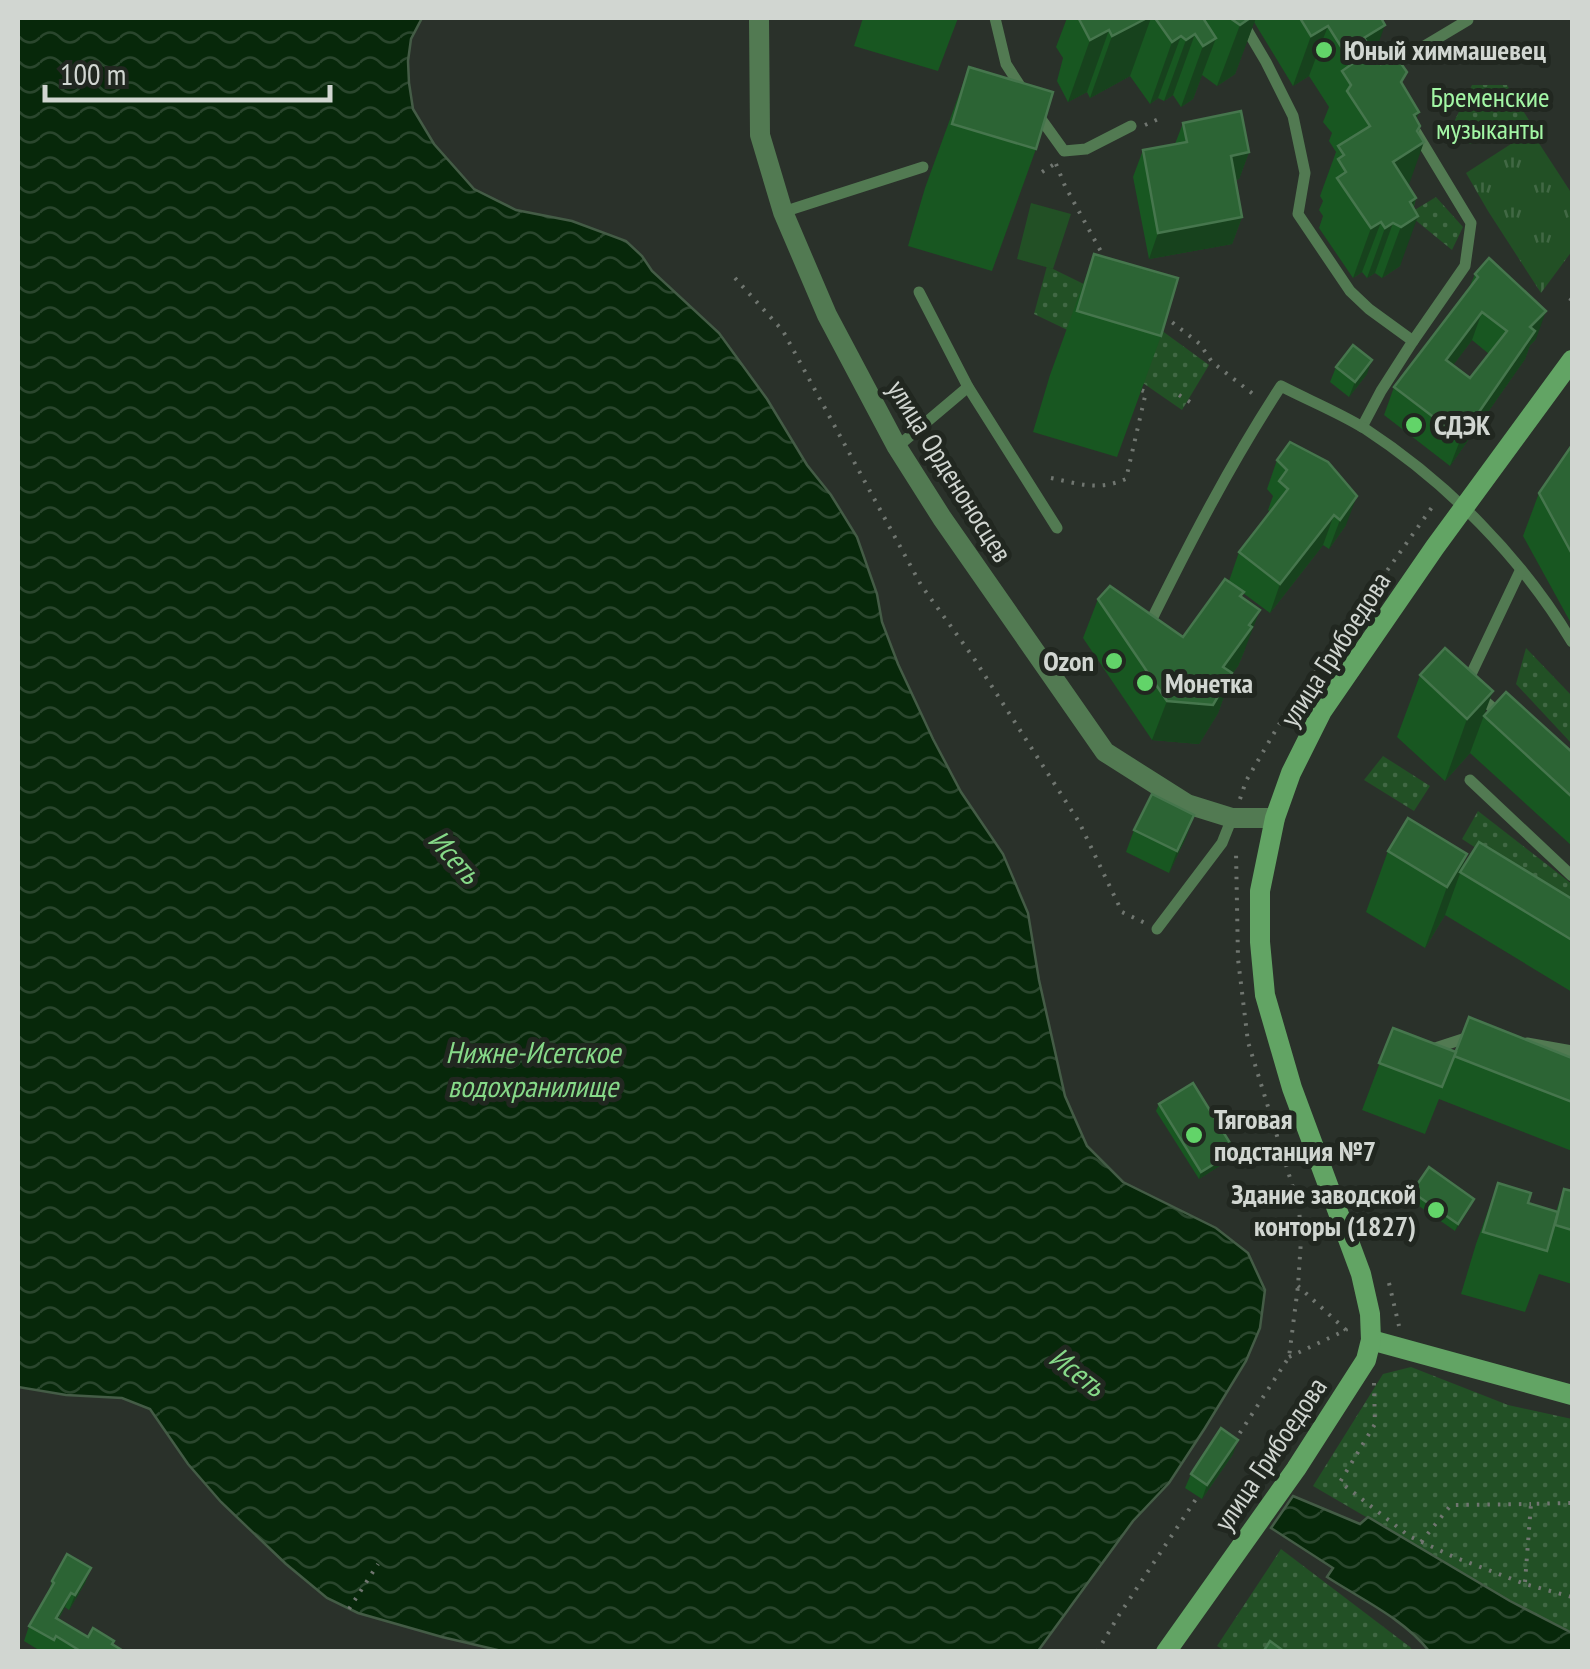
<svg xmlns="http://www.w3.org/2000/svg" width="1590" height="1669" font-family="'PT Sans Narrow',sans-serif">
<defs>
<pattern id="grass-tufts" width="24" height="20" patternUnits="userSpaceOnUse" patternTransform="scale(2.5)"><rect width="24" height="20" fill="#225025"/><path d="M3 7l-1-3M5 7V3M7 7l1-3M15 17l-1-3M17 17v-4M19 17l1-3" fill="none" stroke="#416844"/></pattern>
<pattern id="park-dots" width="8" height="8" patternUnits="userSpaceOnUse" patternTransform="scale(2.5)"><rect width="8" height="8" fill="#225025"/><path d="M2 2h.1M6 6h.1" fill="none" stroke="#416844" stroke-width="1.8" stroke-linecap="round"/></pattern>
<pattern id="water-waves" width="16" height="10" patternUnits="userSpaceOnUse" patternTransform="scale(2.5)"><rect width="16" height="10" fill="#07280a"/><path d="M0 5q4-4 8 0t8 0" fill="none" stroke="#2a462d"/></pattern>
</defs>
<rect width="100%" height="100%" fill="#2a312a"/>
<polygon fill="url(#grass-tufts)" points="1531,131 1572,194 1572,251 1541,293 1488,211 1466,173"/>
<g fill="url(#park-dots)">
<polygon points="1472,85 1507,85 1532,125 1500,141 1470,144 1452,126"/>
<polygon points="1436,197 1463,227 1452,250 1408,214"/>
<polygon points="1047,266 1098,291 1080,336 1034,314"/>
<polygon points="1139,314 1209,365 1182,410 1114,363"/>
<polygon points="1526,648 1572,696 1572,744 1516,684"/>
<polygon points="1383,756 1430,786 1414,811 1364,780"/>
<polygon points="1478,811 1572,884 1572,910 1462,839"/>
<polygon points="1411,1367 1508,1405 1572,1419 1572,1633 1510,1601 1313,1486 1383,1374"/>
<polygon points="1281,1549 1410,1647 1413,1651 1227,1652 1217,1646"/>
</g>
<polygon fill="#225025" points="1031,203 1071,214 1053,269 1017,259"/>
<g fill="url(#water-waves)" stroke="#445c46" stroke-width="2.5">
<polygon points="18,18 422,18 411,39 408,61 409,83 413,109 434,144 474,189 516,210 572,221 626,241 642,256 652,271 719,333 767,399 807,465 831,495 857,537 877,594 882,622 898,664 933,739 961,792 1003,854 1028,913 1039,980 1065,1096 1087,1146 1123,1182 1216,1228 1248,1253 1265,1290 1260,1328 1246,1361 1205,1428 1169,1483 1133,1521 1038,1651 506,1652 442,1637 358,1613 327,1598 286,1564 221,1502 188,1464 150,1409 122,1398 66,1395 18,1387"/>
<path d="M1293 1496 1360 1524 1368 1517 1510 1601 1572 1633V1651H1429C1404 1619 1361 1599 1327 1577L1333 1568 1271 1528Z"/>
</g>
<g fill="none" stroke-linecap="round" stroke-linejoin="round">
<g stroke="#707670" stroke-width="4" stroke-dasharray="2.5 8" stroke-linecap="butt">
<polyline points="1145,125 1163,117"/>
<polyline points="1056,164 1065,186 1104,257"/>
<polyline points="1042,172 1056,163"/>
<polyline points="735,278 783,331 921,585 973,657 1079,822 1122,912 1145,923"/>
<polyline points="1570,301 1572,298"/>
<polyline points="1164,316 1200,344 1212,362 1253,394"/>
<polyline points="1179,395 1190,402"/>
<path d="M1051 478C1080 484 1098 491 1126 479L1146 392 1141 390"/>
<polyline points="1240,799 1246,781 1284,716 1435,503"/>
<polyline points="1389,1283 1399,1326"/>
<polyline points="1289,1357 1346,1330 1298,1286"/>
<polyline points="1374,1383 1375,1424 1340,1482 1409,1536 1454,1557 1525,1584 1572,1597"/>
<polyline points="1234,1442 1289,1357 1298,1286 1301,1240 1299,1207 1248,1042 1238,959 1236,852"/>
<polyline points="1421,1542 1451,1505 1531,1504"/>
<polyline points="1525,1582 1531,1504 1572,1503"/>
<polyline points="349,1609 378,1564"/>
<polyline points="1097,1652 1119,1615 1198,1496"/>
</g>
<g stroke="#527a52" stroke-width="11">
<polyline points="995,18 1006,64 1024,92"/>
<polyline points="1240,18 1266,62 1293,116 1305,173 1298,214 1350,291 1369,309 1413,341 1381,391 1362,427"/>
<polyline points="1386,69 1468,20"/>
<polyline points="1036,112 1064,151 1086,149 1131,126"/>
<polyline points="783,212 923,167"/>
<polyline points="1413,341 1465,266 1471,223 1416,132"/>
<polyline points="968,387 1057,528"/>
<polyline points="897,447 968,387 919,292"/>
<path d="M1148 627C1189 544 1230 464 1281 386 1308 400 1338 412 1364 428 1448 483 1521 557 1572 642"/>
<polyline points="1501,715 1466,685 1520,571"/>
<polyline points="1470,780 1572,876"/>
<polyline points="1157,929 1222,843 1232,818"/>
<polyline points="1527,1043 1572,1051"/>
<polyline points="1426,1051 1475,1035"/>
</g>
<polyline stroke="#527a52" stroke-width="20" points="759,18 760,135 783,212 827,315 897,447 942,518 1105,752 1187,804 1232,818 1275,818"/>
<g stroke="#62a464" stroke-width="20">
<polyline points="1371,1340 1572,1395"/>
<polyline points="1166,1652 1296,1469 1366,1360 1371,1340 1370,1314 1361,1274 1292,1088 1265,995 1260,942 1260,891 1275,818 1291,773 1322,711 1435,547 1572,360"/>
</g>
</g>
<g fill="#185721" fill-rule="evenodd">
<polygon points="863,18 958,18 938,71 854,46"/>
<polygon points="1067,18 1381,18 1374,54 1381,64 1402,84 1419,112 1416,119 1420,126 1408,187 1416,198 1400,266 1382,278 1375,273 1367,278 1362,272 1353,278 1319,228 1323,216 1319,210 1323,201 1320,196 1336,152 1329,141 1332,133 1323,122 1329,107 1309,76 1293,86 1254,22 1235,74 1217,86 1202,75 1193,99 1181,107 1173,95 1164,101 1158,98 1150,104 1130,76 1090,98 1087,92 1068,102 1057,81 1063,58 1056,47"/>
<polygon points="969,67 1036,149 992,271 908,246 925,188"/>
<polygon points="1183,123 1249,152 1239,179 1235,180 1242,217 1232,244 1149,259 1133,177 1143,150 1175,144"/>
<polygon points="1094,254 1161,336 1117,457 1033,432 1050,375"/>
<path d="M1475 274 1536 339 1530 345 1525 359 1450 466 1384 415 1394 387 1469 288ZM1472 340 1489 354 1470 378 1453 365Z"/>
<polygon points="1336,367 1367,374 1349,397 1330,382"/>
<polygon points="1572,445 1572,625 1523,536 1539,493"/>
<polygon points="1277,460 1346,525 1329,549 1323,545 1270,613 1243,593 1242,597 1245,649 1238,666 1232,674 1218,713 1199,744 1152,740 1083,638 1098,599 1183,637 1229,581 1239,552 1270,512 1268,510 1273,496 1267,489"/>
<polygon points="1420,675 1484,716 1572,752 1572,846 1470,753 1445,781 1397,737"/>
<polygon points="1194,815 1186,837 1169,873 1126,852 1134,830"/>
<polygon points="1388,851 1467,854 1460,872 1572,899 1572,992 1445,915 1425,948 1366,912"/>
<polygon points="1393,1028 1456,1052 1572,1058 1572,1151 1439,1099 1425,1134 1362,1110"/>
<polygon points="1159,1104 1232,1158 1199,1179 1156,1111"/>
<polygon points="1498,1183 1528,1203 1556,1211 1564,1189 1572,1191 1572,1284 1539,1274 1525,1312 1461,1294 1476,1244"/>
<polygon points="1412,1192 1474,1199 1471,1206 1455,1231 1409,1199"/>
<polygon points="1233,1454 1202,1499 1185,1488 1191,1474"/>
<polygon points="91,1568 85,1583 69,1610 65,1607 58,1620 88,1637 113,1644 125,1652 42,1652 24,1641 29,1626 47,1596 52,1581"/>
</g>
<g fill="#17421d">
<polygon points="1147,18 1151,18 1130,76 1090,98 1112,36"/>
<polygon points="1250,18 1256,18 1235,74 1217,86 1240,25"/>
<polygon points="1385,25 1367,75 1364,38"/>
<polygon points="1328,26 1309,76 1293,86 1311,36"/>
<polygon points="1109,30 1087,92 1068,102 1090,40"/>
<polygon points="1195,34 1173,95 1164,101 1186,40"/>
<polygon points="1181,36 1158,98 1150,104 1172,42"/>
<polygon points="1216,38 1193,99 1181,107 1203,46"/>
<polygon points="1419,112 1403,156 1420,126 1412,150 1424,142 1406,193 1393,162 1414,115"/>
<polygon points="1249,152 1239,179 1221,183 1231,156"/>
<polygon points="1416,198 1406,224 1418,216 1400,266 1382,278 1410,202"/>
<polygon points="1242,217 1232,244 1149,259 1158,233"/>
<polygon points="1381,222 1362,272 1353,278 1371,228"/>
<polygon points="1393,223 1375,273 1367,278 1385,228"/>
<polygon points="1546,311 1536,339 1530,345 1525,359 1450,466 1461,438 1530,327"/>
<polygon points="1482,312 1472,340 1436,388 1446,360"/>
<polygon points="1372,360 1367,374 1349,397 1355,382"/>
<polygon points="1357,496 1346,525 1329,549 1340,520"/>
<polygon points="1334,515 1323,545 1270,613 1280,584"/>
<polygon points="1260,610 1245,649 1238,666 1232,674 1218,713 1199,744 1152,740 1167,701 1223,667"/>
<polygon points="1493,691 1470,753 1445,781 1467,719"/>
<polygon points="1194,815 1186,837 1169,873 1177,851"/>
<polygon points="1467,854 1445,915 1425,948 1447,887"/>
<polygon points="1235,1151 1232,1158 1199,1179 1201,1172"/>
<polygon points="1474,1199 1471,1206 1455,1231 1458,1224"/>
<polygon points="1238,1440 1233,1454 1202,1499 1207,1485"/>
<polygon points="91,1568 85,1583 69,1610 75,1595"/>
<polygon points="71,1593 65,1607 50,1633 56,1618"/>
</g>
<g fill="#2c6434" stroke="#46764d" stroke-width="2.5" fill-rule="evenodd">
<polygon points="1080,18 1147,18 1112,36 1109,30 1090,40 1079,19"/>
<polygon points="1155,18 1203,18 1216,38 1203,46 1195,34 1186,40 1181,36 1172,42"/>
<polygon points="1230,18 1250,18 1240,25"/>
<polygon points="1300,18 1381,18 1385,25 1364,38 1381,64 1395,55 1407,72 1401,82 1419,112 1414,115 1420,126 1417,131 1424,142 1393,162 1416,198 1410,202 1418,216 1401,227 1393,223 1385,228 1381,222 1371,228 1337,178 1346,172 1338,159 1344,155 1338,146 1370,126 1347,91 1351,85 1342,71 1352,64 1328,26 1311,36"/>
<polygon points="969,67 1053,92 1036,149 952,124"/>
<polygon points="1241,111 1249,152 1231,156 1242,217 1158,233 1143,150 1187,142 1183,123"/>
<polygon points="1094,254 1178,278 1161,336 1077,311"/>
<path d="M1489 258 1546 311 1530 327 1535 331 1461 438 1394 387 1478 277 1475 274ZM1482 312 1507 331 1470 378 1446 360Z"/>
<polygon points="1353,345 1372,360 1355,382 1336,367"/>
<polygon points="1290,442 1328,462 1357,496 1340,520 1334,515 1280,584 1239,552 1288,489 1279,481 1287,470 1277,460"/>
<polygon points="1572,445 1572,554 1539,493"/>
<polygon points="1225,579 1244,592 1240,596 1260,610 1249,625 1252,627 1223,667 1232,673 1213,705 1167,701 1098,599 1110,586 1183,637"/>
<polygon points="1445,648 1493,691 1467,719 1420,675"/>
<polygon points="1506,692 1572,752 1572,797 1484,716"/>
<polygon points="1152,794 1194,815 1177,851 1134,830"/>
<polygon points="1408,818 1467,854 1447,887 1388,851"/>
<polygon points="1479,842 1572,899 1572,940 1460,872"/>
<polygon points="1469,1017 1572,1058 1572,1102 1454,1056"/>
<polygon points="1393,1028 1456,1052 1442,1087 1379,1063"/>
<polygon points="1193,1083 1235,1151 1201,1172 1159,1104"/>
<polygon points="1429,1167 1474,1199 1458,1224 1412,1192"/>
<polygon points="1498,1183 1531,1193 1528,1203 1558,1212 1547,1251 1483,1232"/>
<polygon points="1564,1189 1572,1191 1572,1230 1555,1225"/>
<polygon points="1221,1428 1238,1440 1207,1485 1191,1474"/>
<polygon points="67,1554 91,1568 75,1595 71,1593 56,1618 88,1637 93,1628 114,1641 112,1644 125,1652 82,1652 56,1636 54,1640 29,1626 54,1583 52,1581"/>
<polygon points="1270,1641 1285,1652 1263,1652"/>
</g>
<g fill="#62d469" stroke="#212720" stroke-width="4">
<circle cx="1324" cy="50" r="10"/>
<circle cx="1414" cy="425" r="10"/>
<circle cx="1114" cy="661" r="10"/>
<circle cx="1145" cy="683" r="10"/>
<circle cx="1194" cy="1135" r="10"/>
<circle cx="1436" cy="1210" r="10"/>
</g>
<g text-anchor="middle" stroke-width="10" stroke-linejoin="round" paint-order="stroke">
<g font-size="28" font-weight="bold" fill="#d1d6d1" stroke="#212720" text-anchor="start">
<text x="1344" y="60">Юный химмашевец</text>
<text x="1434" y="435">СДЭК</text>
<text x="1094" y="671" text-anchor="end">Ozon</text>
<text x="1165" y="693">Монетка</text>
<text x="1214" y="1129">Тяговая<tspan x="1214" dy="32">подстанция №7</tspan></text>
<text x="1416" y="1204" text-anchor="end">Здание заводской<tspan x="1416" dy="32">конторы (1827)</tspan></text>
</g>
<g font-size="28" fill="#a3f7a5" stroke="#212720">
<text x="1490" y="107">Бременские<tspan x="1490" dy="32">музыканты</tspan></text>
</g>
<g font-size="28" fill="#d1d6d1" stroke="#212720">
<text transform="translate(950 471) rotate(58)" y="10">улица Орденоносцев</text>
<text transform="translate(1335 649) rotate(-57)" y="10">улица Грибоедова</text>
<text transform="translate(1270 1454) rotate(-56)" y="10">улица Грибоедова</text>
</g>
<g font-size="30" font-style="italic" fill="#86d988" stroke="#212720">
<text transform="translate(454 857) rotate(48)" y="10">Исеть</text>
<text x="533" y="1063">Нижне-Исетское<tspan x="533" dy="34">водохранилище</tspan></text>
<text transform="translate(1077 1372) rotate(37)" y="10">Исеть</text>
</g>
</g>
<rect width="1590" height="1669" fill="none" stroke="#d1d6d1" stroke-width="40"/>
<path d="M45 85v15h285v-15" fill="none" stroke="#d1d6d1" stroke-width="5"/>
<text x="60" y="85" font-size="30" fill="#d1d6d1" stroke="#212720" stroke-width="8" paint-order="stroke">100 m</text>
</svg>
